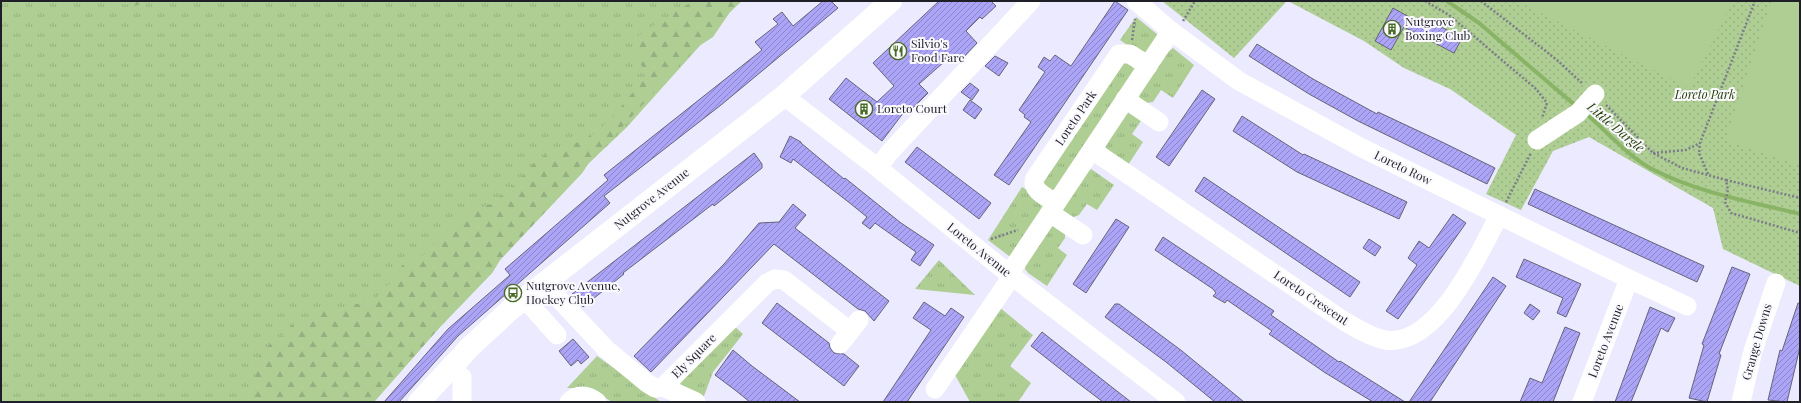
<svg xmlns="http://www.w3.org/2000/svg" width="1801" height="403" font-family="'Playfair Display',serif">
<defs>
<pattern id="grass-tufts" width="24" height="20" patternUnits="userSpaceOnUse"><rect width="24" height="20" fill="#aece94"/><path d="M3 7l-1-3M5 7V3M7 7l1-3M15 17l-1-3M17 17v-4M19 17l1-3" fill="none" stroke="#95b080"/></pattern>
<pattern id="forest-firs" width="22" height="20" patternUnits="userSpaceOnUse"><rect width="22" height="20" fill="#aece94"/><path d="M5 1l3.5 6h-7zM16 11l3.5 6h-7z" fill="#95b080"/></pattern>
<pattern id="park-dots" width="8" height="8" patternUnits="userSpaceOnUse"><rect width="8" height="8" fill="#aece94"/><path d="M2 2h.1M6 6h.1" fill="none" stroke="#95b080" stroke-width="1.8" stroke-linecap="round"/></pattern>
<pattern id="building-hatch" width="6" height="6" patternUnits="userSpaceOnUse"><rect width="6" height="6" fill="#aca4f6"/><path d="M-1 1l2-2M0 6l6-6M5 7l2-2" fill="none" stroke="#8b85c7"/></pattern>
</defs>
<rect width="100%" height="100%" fill="#ebeafe"/>
<g fill="url(#grass-tufts)">
<polygon points="1,1 740,1 626,128 588,164 582,173 500,260 492,273 440,327 374,402 1,402"/>
<polygon points="1136,17 1158,35 1150,53 1133,49 1120,40"/>
<path d="M1173 48 1194 65 1173 98 1161 90 1153 102 1146 103 1139 98C1138 81 1160 58 1173 48Z"/>
<polygon points="1120,61 1131,61 1137,71 1058,189 1049,191 1041,184"/>
<polygon points="1131,108 1141,121 1132,134 1143,142 1126,168 1104,150 1113,133"/>
<polygon points="1091,169 1114,185 1097,210 1087,204 1079,215 1068,219 1061,209 1083,176"/>
<polygon points="1022,187 1042,199 1048,209 1016,254 1009,256 988,240"/>
<polygon points="1052,222 1065,231 1065,238 1058,248 1067,255 1047,286 1028,273 1025,269 1026,261"/>
<polygon points="939,260 975,295 915,289"/>
<polygon points="998,306 1033,335 1010,366 1031,383 1018,402 970,402 954,373"/>
<polygon points="733,325 743,334 713,372 704,396 698,398 683,389 679,381"/>
<polygon points="597,356 661,402 612,402 593,390 583,388 567,388"/>
</g>
<g fill="url(#forest-firs)">
<polygon points="114,1 149,1 148,4 132,6"/>
<polygon points="693,1 742,1 730,12 713,37 693,50 588,164 582,173 500,260 492,273 440,327 374,402 251,402 256,391 255,364 260,355 270,344 283,336 292,325 316,316 320,310 327,309 336,312 345,310 356,304 373,303 386,286 395,281 402,265 414,261 427,252 461,219 479,208 491,204 515,184 538,159 564,146 579,142 598,131 614,115 644,79 646,70 637,61 634,39 648,29"/>
</g>
<g fill="url(#park-dots)">
<polygon points="1162,1 1287,1 1234,58"/>
<polygon points="1288,1 1800,1 1800,286 1723,249 1713,208 1589,137 1553,151 1521,210 1486,194 1516,135 1450,89 1404,68 1364,41"/>
</g>
<g fill="#aece94">
<polygon points="1517,1 1733,1 1689,88"/>
<polygon points="1772,1 1800,1 1800,165 1725,140"/>
</g>
<g fill="none" stroke-linecap="round" stroke-linejoin="round">
<g stroke="#8ab465" stroke-width="4">
<polyline points="1447,1 1479,23 1577,107"/>
<path d="M1584 112C1607 131 1628 157 1654 170 1699 193 1752 202 1800 214"/>
</g>
</g>
<g fill="url(#building-hatch)" stroke="#666479">
<polygon points="823,1 831,1 838,8 721,105 604,196 610,203 458,336 399,402 384,402 448,329 510,275 505,269 608,180 604,175 762,50 755,42 778,24 773,19 782,12 793,26"/>
<polygon points="939,1 991,1 996,6 982,19 980,17 966,31 977,43 959,62 952,55 919,84 928,93 910,111 907,108 882,141 829,99 846,78 877,102 894,86 873,63"/>
<polygon points="1115,1 1128,10 1009,185 994,175 1031,122 1024,117 1025,115 1019,110 1045,72 1038,67 1044,57 1050,61 1055,55 1071,66"/>
<polygon points="1393,8 1425,26 1428,20 1462,38 1454,53 1404,27 1391,50 1375,41"/>
<polygon points="1257,44 1313,79 1377,114 1378,112 1442,142 1495,168 1487,184 1358,121 1309,94 1249,56"/>
<polygon points="995,56 1008,63 999,76 985,66"/>
<polygon points="970,83 979,90 972,100 961,92"/>
<polygon points="1202,90 1215,99 1169,166 1156,157"/>
<polygon points="970,100 982,109 975,119 963,110"/>
<polygon points="1242,116 1303,155 1304,154 1407,202 1399,219 1297,172 1233,131"/>
<polygon points="790,136 801,142 801,143 844,179 845,178 901,223 934,245 920,266 911,260 916,252 875,223 870,229 862,223 867,217 851,204 793,159 791,163 780,157"/>
<polygon points="917,147 991,203 979,219 905,162"/>
<polygon points="754,153 762,164 762,168 714,206 713,204 623,273 624,274 583,307 572,294"/>
<polygon points="1204,177 1360,282 1350,297 1195,191"/>
<polygon points="1535,189 1704,266 1697,282 1528,204"/>
<polygon points="793,204 806,215 795,228 889,301 874,321 865,311 858,309 774,244 651,372 634,356 724,264 759,223 779,222"/>
<polygon points="1453,214 1466,223 1398,319 1386,311 1417,265 1408,258 1419,241 1429,248"/>
<polygon points="1116,219 1129,227 1086,293 1073,284"/>
<polygon points="1163,237 1274,311 1271,315 1339,362 1340,361 1405,402 1373,402 1324,372 1269,334 1272,331 1227,300 1225,303 1213,296 1216,293 1213,289 1155,250"/>
<polygon points="1369,239 1381,247 1375,256 1363,248"/>
<polygon points="1524,259 1581,284 1566,317 1557,313 1563,298 1516,277"/>
<polygon points="1732,267 1750,274 1719,354 1721,355 1707,402 1689,398 1704,345 1702,344"/>
<polygon points="1493,277 1506,286 1430,402 1409,402"/>
<polygon points="924,302 945,316 951,308 964,317 907,402 883,402 931,330 913,318"/>
<polygon points="777,303 829,343 830,348 834,353 844,354 859,366 844,386 762,323"/>
<polygon points="1798,303 1800,303 1800,347 1787,402 1768,400 1780,350 1782,351"/>
<polygon points="1115,304 1119,304 1182,351 1244,402 1215,402 1166,362 1105,317"/>
<polygon points="1530,304 1540,311 1533,320 1524,313"/>
<polygon points="1650,307 1675,318 1668,332 1661,328 1631,402 1615,402"/>
<polygon points="1565,327 1580,333 1553,402 1520,402 1530,378 1542,383"/>
<polygon points="1042,332 1113,388 1131,402 1103,402 1078,383 1031,346"/>
<polygon points="573,339 589,357 581,364 578,360 571,366 559,351"/>
<polygon points="733,350 752,366 800,402 750,402 735,390 715,375"/>
</g>
<g fill="none" stroke-linecap="round" stroke-linejoin="round">
<g stroke="#7d7d8a" stroke-width="2.5" stroke-dasharray="2 2" stroke-linecap="butt">
<polyline points="1425,1 1449,15 1536,89 1547,103 1542,118"/>
<polyline points="1481,1 1557,60 1583,84"/>
<polyline points="1183,21 1195,1"/>
<polyline points="1132,40 1135,19"/>
<polyline points="1606,105 1653,153 1682,168 1726,180 1728,190 1725,202 1731,213 1800,233"/>
<polyline points="1653,153 1686,150 1700,143"/>
<polyline points="1708,174 1699,153 1700,143 1755,1"/>
<polyline points="1726,180 1800,198"/>
<polyline points="1506,202 1531,153"/>
<polyline points="991,239 1018,230"/>
</g>
<g stroke="#fff" stroke-width="19">
<polyline points="1136,1 1171,31 1239,81 1362,148 1629,279 1687,306"/>
<polyline points="784,96 878,168 1009,274 1176,402"/>
<polyline points="1125,99 1159,122"/>
<polyline points="1537,140 1578,113 1595,94"/>
<path d="M1092 150 1341 319C1354 327 1370 337 1385 340 1437 348 1480 252 1499 215"/>
<polyline points="878,168 889,153 1031,1"/>
<path d="M1056 203C1047 197 1030 190 1035 178L1119 54H1130L1148 66"/>
<polyline points="1050,213 1083,235"/>
<polyline points="544,283 606,349 647,383 655,388 663,387 767,283 775,279 784,280 850,331"/>
<polyline points="524,298 557,335"/>
<polyline points="840,344 859,320"/>
<polyline points="450,368 462,377 462,402"/>
<polyline points="663,387 696,402"/>
<polyline points="935,389 1008,282 1009,274 1171,31"/>
<path d="M569 402C578 393 588 395 597 402"/>
<polyline points="1582,402 1629,279"/>
<polyline points="1741,402 1753,351 1776,283"/>
</g>
<polyline stroke="#fff" stroke-width="22" points="419,402 470,347 511,309 784,96 891,1"/>
</g>
<defs>
<symbol id="building-ring" viewBox="-11 -11 22 22"><circle r="9.5" fill="#faf9fe" stroke="#486b23" stroke-width="1.5"/><path d="M-4-6H4V6H1V3H-1V6H-4ZM-2.5-4.3h1.7v1.8h-1.7ZM.8-4.3h1.7v1.8H.8ZM-2.5-1h1.7V.8h-1.7ZM.8-1h1.7V.8H.8Z" fill="#486b23"/></symbol>
<symbol id="restaurant-ring" viewBox="-11 -11 22 22"><circle r="9.5" fill="#faf9fe" stroke="#486b23" stroke-width="1.5"/><path d="M-5-6h1v4h1v-4h1v4h1v-4h1v5L-1.5 .5V6h-2V.5L-5-1ZM5-6V6H3V1.5H1.5Q1.5-4 5-6Z" fill="#486b23"/></symbol>
<symbol id="bus-ring" viewBox="-11 -11 22 22"><circle r="9.5" fill="#faf9fe" stroke="#486b23" stroke-width="1.5"/><path d="M-5-6H5V4H4V6H2V4H-2V6H-4V4H-5ZM-3.5-4V0h7V-4ZM-3.5 1.2v1.5H-2V1.2ZM2 1.2v1.5H3.5V1.2Z" fill="#486b23"/></symbol>
</defs>
<g fill-rule="evenodd">
<use href="#building-ring" x="1382" y="19" width="20" height="20"/>
<use href="#restaurant-ring" x="888" y="41" width="20" height="20"/>
<use href="#building-ring" x="854" y="99" width="20" height="20"/>
<use href="#bus-ring" x="503" y="283" width="20" height="20"/>
</g>
<g text-anchor="middle" stroke-width="4" stroke-linejoin="round" paint-order="stroke">
<g font-size="12" fill="#1f1f27" stroke="#faf9fe" text-anchor="start">
<text x="1405" y="26">Nutgrove<tspan x="1405" dy="14">Boxing Club</tspan></text>
<text x="911" y="48">Silvio's<tspan x="911" dy="14">Food Fare</tspan></text>
<text x="877" y="113">Loreto Court</text>
<text x="526" y="290">Nutgrove Avenue,<tspan x="526" dy="14">Hockey Club</tspan></text>
</g>
<g font-size="12" font-style="italic" fill="#253f05" stroke="#faf9fe">
<text x="1705" y="99">Loreto Park</text>
</g>
<g font-size="12" fill="#1f1f27" stroke="#faf9fe">
<text transform="translate(1076 118) rotate(-56)" y="4">Loreto Park</text>
<text transform="translate(1403 168) rotate(26)" y="4">Loreto Row</text>
<text transform="translate(652 199) rotate(-38)" y="4">Nutgrove Avenue</text>
<text transform="translate(979 250) rotate(39)" y="4">Loreto Avenue</text>
<text transform="translate(1311 298) rotate(34)" y="4">Loreto Crescent</text>
<text transform="translate(1606 341) rotate(-69)" y="4">Loreto Avenue</text>
<text transform="translate(1757 342) rotate(-74)" y="4">Grange Downs</text>
<text transform="translate(694 356) rotate(-45)" y="4">Ely Square</text>
</g>
<g font-size="13" font-style="italic" fill="#2a440b" stroke="#faf9fe">
<text transform="translate(1616 127) rotate(40)" y="5">Little Dargle</text>
</g>
</g>
<rect width="1801" height="403" fill="none" stroke="#1f1f27" stroke-width="4"/>
</svg>
